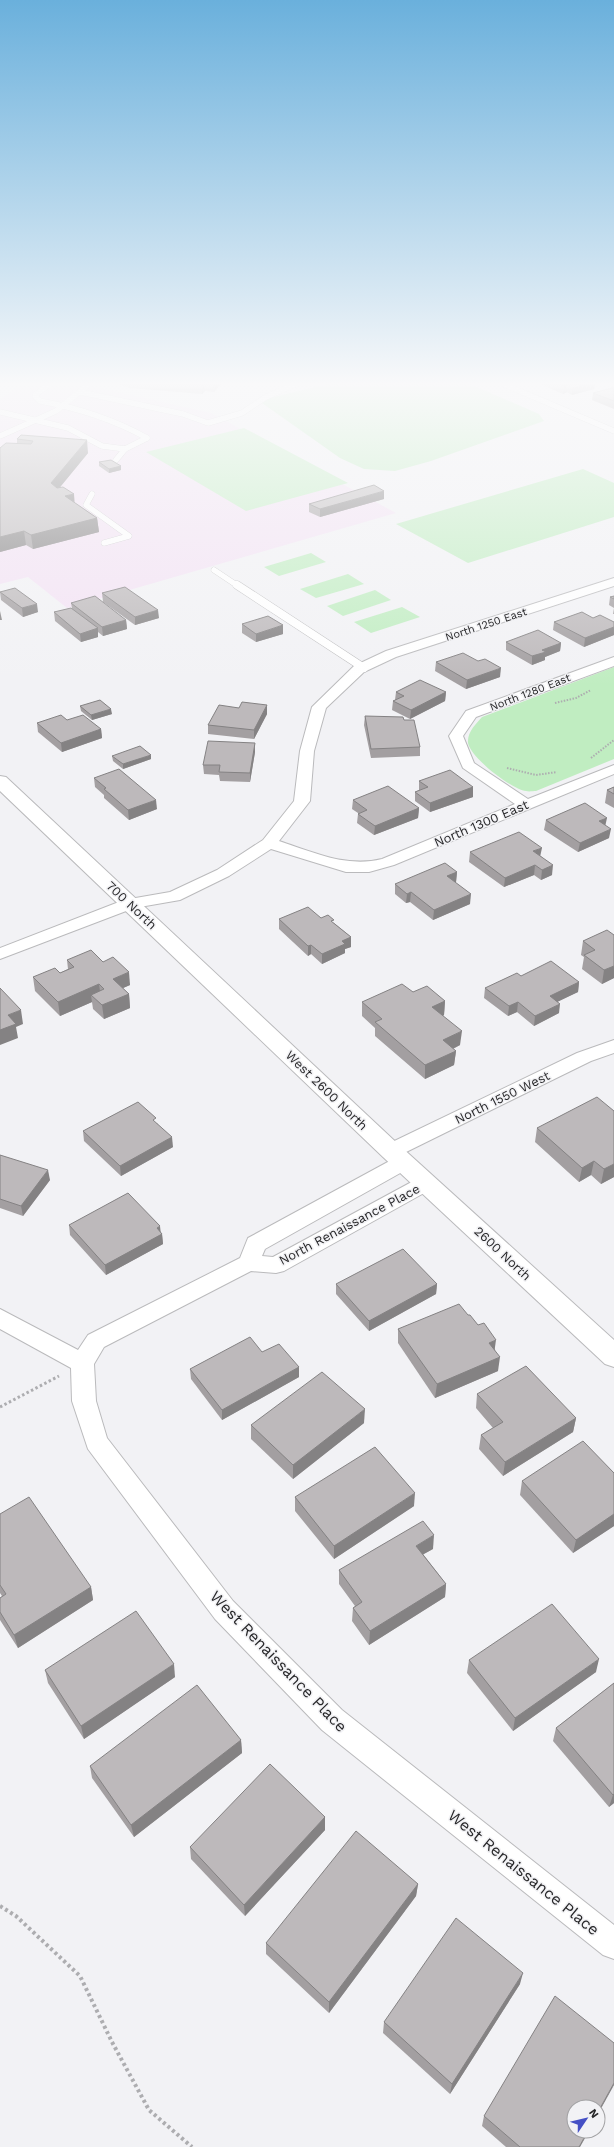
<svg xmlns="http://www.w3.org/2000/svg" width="614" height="2147" font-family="'Work Sans',sans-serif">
<rect width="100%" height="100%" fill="#f2f2f5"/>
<polygon fill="#f3e2f4" points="23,384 83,384 211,413 396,513 67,608 28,577 0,584 0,399"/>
<g fill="#c0edc1">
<polygon points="327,384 470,384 539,414 544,421 431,461 395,471 364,469 340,458 262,403 270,398"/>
<polygon points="244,428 348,483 246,511 146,452"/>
<polygon points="583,469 614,483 614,517 468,563 396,524"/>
<polygon points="311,553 326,562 279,576 264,567"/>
<polygon points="348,574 364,584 316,598 300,589"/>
<polygon points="375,590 391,600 343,616 327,606"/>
<polygon points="402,607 420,617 371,633 354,622"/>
<path d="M614 667V759L536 791C533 791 529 792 526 791 511 789 471 758 468 743 467 732 476 724 482 717Z"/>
</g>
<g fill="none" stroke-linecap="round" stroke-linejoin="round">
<defs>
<g id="lane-far1">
<path d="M50 384 36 394 35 396 40 401C78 408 113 419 147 438"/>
<polyline points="503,384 614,431"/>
<polyline points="80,392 183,414 208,423 242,413 266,397 296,384"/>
<polyline points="0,412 68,428 102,446 125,449 147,438"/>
<polyline points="0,436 56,411 89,384"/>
<polyline points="116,460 125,449"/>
<polyline points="92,494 86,505 129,536 104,543"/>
<polyline points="214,570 238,586"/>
</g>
<polyline id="lane" points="237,585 364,668"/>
<g id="street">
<path d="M614 578V586L396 657 364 672 326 708 314 751 310 801 279 841C313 852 346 868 382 859L515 804 463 768 449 736 466 711 614 657V666L476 717 463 736 474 763 528 799 614 765V774L394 865 369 872H346L271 849 229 876 180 900 134 908 0 959V948L124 900 170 892 217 870 263 840 294 801 300 751 312 707 354 666 386 651Z"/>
<polygon points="614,1040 614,1053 591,1061 398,1156 391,1158 384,1156 381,1151 384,1146 577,1053"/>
<polygon points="404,1155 411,1157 414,1162 411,1167 265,1249 262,1256 273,1257 419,1178 426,1176 433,1178 436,1183 433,1188 284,1271 276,1273 251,1271 104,1347 94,1364 96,1401 107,1438 233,1601 342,1710 614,1925 614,1959 603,1955 322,1730 215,1619 88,1449 72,1401 71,1368 0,1329 0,1309 78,1350 88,1335 240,1258 248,1238 397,1157"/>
</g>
<polygon id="secondary" points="0,776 6,777 399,1145 614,1340 614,1367 605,1364 383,1157 0,791"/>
</defs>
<use href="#lane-far1" stroke="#bababc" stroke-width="6"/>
<use href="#lane" stroke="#bababc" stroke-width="9"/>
<use href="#street" stroke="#bababc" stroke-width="2"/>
<use href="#secondary" stroke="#bababc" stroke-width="2"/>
<g stroke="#adadb0" stroke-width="2" stroke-dasharray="1.5 1.5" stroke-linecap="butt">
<polyline points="555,703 576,698 591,690"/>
<polyline points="591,758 614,740"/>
<polyline points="507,768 536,775 557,772"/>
</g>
<polyline stroke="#adadb0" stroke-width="3" stroke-dasharray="2.5 2.5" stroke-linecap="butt" points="0,1407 59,1376"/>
<polyline stroke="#adadb0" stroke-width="4" stroke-dasharray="3 3" stroke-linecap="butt" points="0,1906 16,1916 80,1976 112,2042 149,2110 192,2147"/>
<use href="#lane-far1" stroke="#fff" stroke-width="5.5"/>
<use href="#lane" stroke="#fff" stroke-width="8"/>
<use href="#street" fill="#fff" fill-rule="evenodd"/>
<use href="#secondary" fill="#fff" fill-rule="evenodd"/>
</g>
<g fill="#a39fa1">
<polygon points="119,384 221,384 214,392 205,391 202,394 130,388"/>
<polygon points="540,384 595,384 594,389 572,395 567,392 563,394"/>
<polygon points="614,388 614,409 592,400 593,393"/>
<polygon points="21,435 88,453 60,487 75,503 97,518 99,532 33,549 26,545 0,552 0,448 17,443 17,439"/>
<polygon points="99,462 121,466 121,470 109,473 99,466"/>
<polygon points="384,499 320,517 309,512 309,504"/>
<polygon points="0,592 38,612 23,617 1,600"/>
<polygon points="102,593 159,618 135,625 103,602"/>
<polygon points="614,596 614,614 613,614 614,608 609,605 610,597"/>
<polygon points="71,603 126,620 127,629 103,636 98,632 98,637 81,642 55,621 54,612 72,608"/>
<polygon points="593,618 614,622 614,635 584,647 553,630 554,622"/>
<polygon points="242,624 283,634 256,642 242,633"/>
<polygon points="506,642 561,643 560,651 545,657 545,660 532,665 506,650"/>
<polygon points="478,661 500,677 466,689 435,671 436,662"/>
<polygon points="396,692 446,692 445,701 410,719 392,710 393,701 395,700"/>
<polygon points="267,705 267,714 254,739 208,734 208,725"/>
<polygon points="80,706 112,714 92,720 81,711"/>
<polygon points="365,716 404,720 420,747 420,756 371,758 364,725"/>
<polygon points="67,720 101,729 102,738 62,752 38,732 37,723"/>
<polygon points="255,743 255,752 250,782 220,781 219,775 204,774 203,765"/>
<polygon points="112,756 151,759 123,769 113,761"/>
<polygon points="94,778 157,809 129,820 104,798 104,795 95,787"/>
<polygon points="419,781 473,787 473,797 430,812 415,801 415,792 419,790"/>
<polygon points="614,787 614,808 605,803 607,790"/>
<polygon points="353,800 419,808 418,818 374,835 357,823 358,814 358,813 352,809"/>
<polygon points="546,820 605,825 609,838 578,852 544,830"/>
<polygon points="470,852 541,856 552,875 541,880 534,875 504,887 469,862"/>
<polygon points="457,872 456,882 455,882 470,904 433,920 410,902 406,903 395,894 395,884"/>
<polygon points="321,918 334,923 351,937 351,947 345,949 345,953 322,964 311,954 308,956 279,929 279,919"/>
<polygon points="614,935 614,978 602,984 582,969 584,957 581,955 583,941"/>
<polygon points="67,960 103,962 130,985 123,988 129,994 130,1008 104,1019 93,1009 92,1002 60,1016 35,991 33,977 60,973 68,969"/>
<polygon points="521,976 579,982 578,992 558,1001 559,1013 534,1026 517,1012 508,1016 484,998 485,988"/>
<polygon points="413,992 445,1001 444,1015 443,1016 460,1045 453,1049 456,1051 454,1065 425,1079 375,1036 375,1028 362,1016 362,1002"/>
<polygon points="614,1111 614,1177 601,1184 591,1175 579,1182 535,1142 537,1128"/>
<polygon points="157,1123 173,1147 121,1176 84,1141 83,1131"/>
<polygon points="0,1155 50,1180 23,1216 0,1208"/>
<polygon points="69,1225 160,1232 162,1234 163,1244 106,1275 70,1235"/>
<polygon points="336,1284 437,1284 436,1294 369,1331 336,1294"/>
<polygon points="468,1315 478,1325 495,1349 498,1371 435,1398 398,1343 398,1329"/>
<polygon points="262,1352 299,1367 299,1377 222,1420 191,1379 190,1369"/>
<polygon points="477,1394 576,1418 573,1432 503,1476 479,1449 481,1435 493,1428 476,1408"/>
<polygon points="364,1423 293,1479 251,1439 251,1425"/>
<polygon points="614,1473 614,1526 573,1553 520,1495 522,1481"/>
<polygon points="295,1497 414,1506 334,1559 295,1511"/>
<polygon points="0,1514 91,1587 93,1600 18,1648 0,1620 0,1598 2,1596 0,1593"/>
<polygon points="433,1549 423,1554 446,1584 445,1597 369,1645 352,1621 353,1608 355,1606 339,1584 339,1570"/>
<polygon points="469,1660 596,1672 513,1731 467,1673"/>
<polygon points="45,1670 175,1677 84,1739 48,1683"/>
<polygon points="614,1683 614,1803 609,1807 553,1741 556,1728"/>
<polygon points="241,1740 242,1753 134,1837 92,1778 90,1766"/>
<polygon points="325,1817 325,1830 245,1916 191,1859 190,1847"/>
<polygon points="418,1884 416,1896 329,2013 266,1954 266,1943"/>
<polygon points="520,1984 450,2094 383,2033 384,2022"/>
<polygon points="484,2116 580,2147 506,2147 482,2126"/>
</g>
<g fill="#848283">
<polygon points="202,384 204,384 205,391 202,394"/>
<polygon points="213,384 221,384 214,392"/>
<polygon points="586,384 595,384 594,389 572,395 573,388"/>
<polygon points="567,385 567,392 563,394 564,386"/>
<polygon points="87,440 88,453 52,497 51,483"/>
<polygon points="121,466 121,470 109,473 109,469"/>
<polygon points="384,491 384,499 320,517 320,509"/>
<polygon points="74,494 75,508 65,496"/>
<polygon points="97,518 99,532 33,549 31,535"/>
<polygon points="24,531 26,545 0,552 0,537"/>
<polygon points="37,604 38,612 23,617 22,608"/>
<polygon points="158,610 159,618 135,625 135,617"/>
<polygon points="0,611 2,620 0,620"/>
<polygon points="126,620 127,629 103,636 102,627"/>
<polygon points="283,625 283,634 256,642 256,634"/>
<polygon points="614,627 614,635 584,647 585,638"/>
<polygon points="98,628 98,637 81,642 80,634"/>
<polygon points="561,643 560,651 545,657 545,660 532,665 532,656 542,650"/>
<polygon points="501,668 500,677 466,689 467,680"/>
<polygon points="446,692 445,701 410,719 411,710"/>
<polygon points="267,705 267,714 254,739 254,730"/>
<polygon points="111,709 112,714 92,720 91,715"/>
<polygon points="101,729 102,738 62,752 61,743"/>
<polygon points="255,743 255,752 250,782 250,773"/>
<polygon points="151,755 151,759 123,769 123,764"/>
<polygon points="473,787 473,797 430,812 430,803"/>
<polygon points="156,800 157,809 129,820 128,810"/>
<polygon points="419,808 418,818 374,835 375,826"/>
<polygon points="607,818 605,827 599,821"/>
<polygon points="611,829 609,838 578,852 580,843"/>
<polygon points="542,848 540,857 533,851"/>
<polygon points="535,865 534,875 504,887 505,878"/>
<polygon points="553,865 552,875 541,880 542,870"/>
<polygon points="457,872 456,882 446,886 447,876"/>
<polygon points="411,892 410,902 406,903 407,894"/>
<polygon points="471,894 470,904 433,920 434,910"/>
<polygon points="351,937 351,947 345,949 345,953 322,964 322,954 342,941"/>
<polygon points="311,945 311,954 308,956 308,946"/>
<polygon points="614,966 614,978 602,984 604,970"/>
<polygon points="129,972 130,985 114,992 113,979"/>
<polygon points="579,982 578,992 549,1006 550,996"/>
<polygon points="99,984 101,998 91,995 92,1002 60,1016 58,1002"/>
<polygon points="129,994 130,1008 104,1019 102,1005"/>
<polygon points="445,1001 444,1015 431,1021 432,1007"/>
<polygon points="518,1002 517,1012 508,1016 509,1006"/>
<polygon points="560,1004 559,1013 534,1026 535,1016"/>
<polygon points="21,1010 23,1024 16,1027 18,1038 0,1045 0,1030 8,1015"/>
<polygon points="462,1031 460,1045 442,1054 443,1040"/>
<polygon points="456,1051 454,1065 425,1079 425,1065"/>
<polygon points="172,1137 173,1147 121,1176 120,1166"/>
<polygon points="594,1161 591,1175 579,1182 582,1168"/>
<polygon points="614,1164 614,1177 601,1184 604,1169"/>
<polygon points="48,1170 50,1180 23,1216 21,1206"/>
<polygon points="160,1226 161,1235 162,1234 163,1244 106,1275 105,1265 157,1228"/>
<polygon points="437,1284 436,1294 369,1331 369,1321"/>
<polygon points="496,1340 494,1354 489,1343"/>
<polygon points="500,1357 498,1371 435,1398 437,1384"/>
<polygon points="299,1367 299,1377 222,1420 222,1410"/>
<polygon points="365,1409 364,1423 293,1479 293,1465"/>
<polygon points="576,1418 573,1432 503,1476 505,1462"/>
<polygon points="415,1493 414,1506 334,1559 334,1546"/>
<polygon points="614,1514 614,1526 573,1553 576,1540"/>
<polygon points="434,1535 433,1549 415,1559 416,1546"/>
<polygon points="446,1584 445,1597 369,1645 370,1631"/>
<polygon points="91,1587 93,1600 18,1648 14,1635"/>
<polygon points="599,1659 596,1672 513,1731 515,1718"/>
<polygon points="174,1664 175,1677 84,1739 81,1726"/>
<polygon points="241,1740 242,1753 134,1837 131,1825"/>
<polygon points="614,1794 614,1803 609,1807 613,1795"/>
<polygon points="325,1817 325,1830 245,1916 244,1905"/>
<polygon points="418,1884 416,1896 329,2013 329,2002"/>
<polygon points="523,1973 520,1984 450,2094 452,2084"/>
<polygon points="614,2083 614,2085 598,2114 598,2112"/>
<polygon points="588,2131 589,2131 580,2147 579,2147"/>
</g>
<g fill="#bdb9bb" stroke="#848283">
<polygon points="558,384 586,384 573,388 567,385 564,386"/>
<polygon points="612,388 614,388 614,401 593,393"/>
<polygon points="21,435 87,440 51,483 57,488 63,487 74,494 65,496 97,518 31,535 24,531 0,537 0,448 6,443 31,444 33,441 17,439"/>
<polygon points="111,460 121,466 109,469 99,462"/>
<polygon points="374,485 384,491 320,509 309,504"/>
<polygon points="125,587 158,610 135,617 102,593"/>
<polygon points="15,588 37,604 22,608 0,592"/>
<polygon points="95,596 126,620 102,627 71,603"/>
<polygon points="614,596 614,599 610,597"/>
<polygon points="71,608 98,628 80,634 54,612"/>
<polygon points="582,612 593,618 600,615 614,622 614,627 585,638 554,622"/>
<polygon points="268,616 283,625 256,634 242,624"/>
<polygon points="538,630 561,643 542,650 546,652 532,656 506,642"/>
<polygon points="463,653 478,661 485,659 501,668 467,680 436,662"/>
<polygon points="420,680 446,692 411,710 393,701 404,696 396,692"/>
<polygon points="100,700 111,709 91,715 80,706"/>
<polygon points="242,702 267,705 254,730 208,725 219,705 239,708"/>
<polygon points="61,715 67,720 83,715 101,729 61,743 37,723"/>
<polygon points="365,716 403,717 404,720 414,720 420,747 371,749"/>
<polygon points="208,741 255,743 250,773 219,772 220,765 203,765"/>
<polygon points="140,746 151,755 123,764 112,756"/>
<polygon points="119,769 156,800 128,810 104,789 106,788 94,778"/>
<polygon points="450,770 473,787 430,803 415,792 428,787 419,781"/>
<polygon points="388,786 419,808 375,826 358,814 367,810 353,800"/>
<polygon points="614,787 614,794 607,790"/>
<polygon points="585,803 607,818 599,821 611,829 580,843 546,820"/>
<polygon points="519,832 542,848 533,851 553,865 542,870 535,865 505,878 470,852"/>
<polygon points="445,863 457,872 447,876 471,894 434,910 411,892 407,894 395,884"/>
<polygon points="308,907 321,918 328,915 334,920 331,921 351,937 342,941 345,944 322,954 311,945 308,946 279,919"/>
<polygon points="607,930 614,935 614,966 604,970 584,955 595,950 583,941"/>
<polygon points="91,950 103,962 113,957 129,972 113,979 129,994 102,1005 91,995 104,989 99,984 58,1002 33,977 55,968 60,973 74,967 67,960"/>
<polygon points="551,961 579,982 550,996 560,1004 535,1016 518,1002 509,1006 485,988 517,973 521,976"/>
<polygon points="402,984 413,992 427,986 445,1001 432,1007 462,1031 443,1040 456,1051 425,1065 375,1022 382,1019 362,1002"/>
<polygon points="0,988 21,1010 8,1015 16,1024 0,1030"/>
<polygon points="597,1097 614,1111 614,1164 604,1169 594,1161 582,1168 537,1128"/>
<polygon points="138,1102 156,1118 153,1120 172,1137 120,1166 83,1131"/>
<polygon points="0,1155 48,1170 21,1206 0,1199"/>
<polygon points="128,1193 160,1226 157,1228 162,1234 105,1265 69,1225"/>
<polygon points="403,1249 437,1284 369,1321 336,1284"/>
<polygon points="459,1304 468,1315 470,1315 478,1325 484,1323 496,1340 489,1343 500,1357 437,1384 398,1329"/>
<polygon points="250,1337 262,1352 279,1344 299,1367 222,1410 190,1369"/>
<polygon points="526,1366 576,1418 505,1462 481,1435 503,1422 477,1394"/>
<polygon points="322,1372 365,1409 293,1465 251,1425"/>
<polygon points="583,1441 614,1473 614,1514 576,1540 522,1481"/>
<polygon points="375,1447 415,1493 334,1546 295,1497"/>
<polygon points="29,1497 91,1587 14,1635 0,1612 0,1598 6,1594 0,1585 0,1514"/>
<polygon points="423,1521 434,1535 416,1546 446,1584 370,1631 353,1608 362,1602 339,1570"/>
<polygon points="552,1604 599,1659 515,1718 469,1660"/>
<polygon points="136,1611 174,1664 81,1726 45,1670"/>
<polygon points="614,1683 614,1794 613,1795 556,1728"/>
<polygon points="197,1685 241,1740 131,1825 90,1766"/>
<polygon points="270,1764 325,1817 244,1905 190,1847"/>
<polygon points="356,1831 418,1884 329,2002 266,1943"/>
<polygon points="456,1918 523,1973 452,2084 384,2022"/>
<polygon points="555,1996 614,2043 614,2083 598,2112 598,2107 574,2107 574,2131 588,2131 579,2147 520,2147 484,2116"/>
</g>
<linearGradient id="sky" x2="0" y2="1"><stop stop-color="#6ab0dc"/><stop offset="0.56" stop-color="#f9f9fa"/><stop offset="1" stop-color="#f9f9fa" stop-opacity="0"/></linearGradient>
<rect width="614" height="685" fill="url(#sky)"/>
<g text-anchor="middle" stroke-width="3" stroke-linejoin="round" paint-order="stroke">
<g font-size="11" fill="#272729" stroke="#f2f2f5">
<text transform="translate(486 624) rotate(-18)" y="4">North 1250 East</text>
<text transform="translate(530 692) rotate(-21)" y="4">North 1280 East</text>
</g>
<g font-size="13" fill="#272729" stroke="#f2f2f5">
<text transform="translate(481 823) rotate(-23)" y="5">North 1300 East</text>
<text transform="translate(132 905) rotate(43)" y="5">700 North</text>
<text transform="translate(327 1090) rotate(44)" y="5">West 2600 North</text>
<text transform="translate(502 1097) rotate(-26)" y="5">North 1550 West</text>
<text transform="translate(349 1224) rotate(-28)" y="5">North Renaissance Place</text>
<text transform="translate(503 1253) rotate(43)" y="5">2600 North</text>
</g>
<g font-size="16" fill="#272729" stroke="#f2f2f5">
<text transform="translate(279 1661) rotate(46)" y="6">West Renaissance Place</text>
<text transform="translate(524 1872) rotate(39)" y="6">West Renaissance Place</text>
</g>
</g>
<g transform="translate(586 2119) rotate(55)"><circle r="19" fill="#f2f2f5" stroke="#a1a1a3"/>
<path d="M0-3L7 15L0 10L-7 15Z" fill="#4550c5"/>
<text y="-6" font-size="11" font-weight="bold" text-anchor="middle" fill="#272729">N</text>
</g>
</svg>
